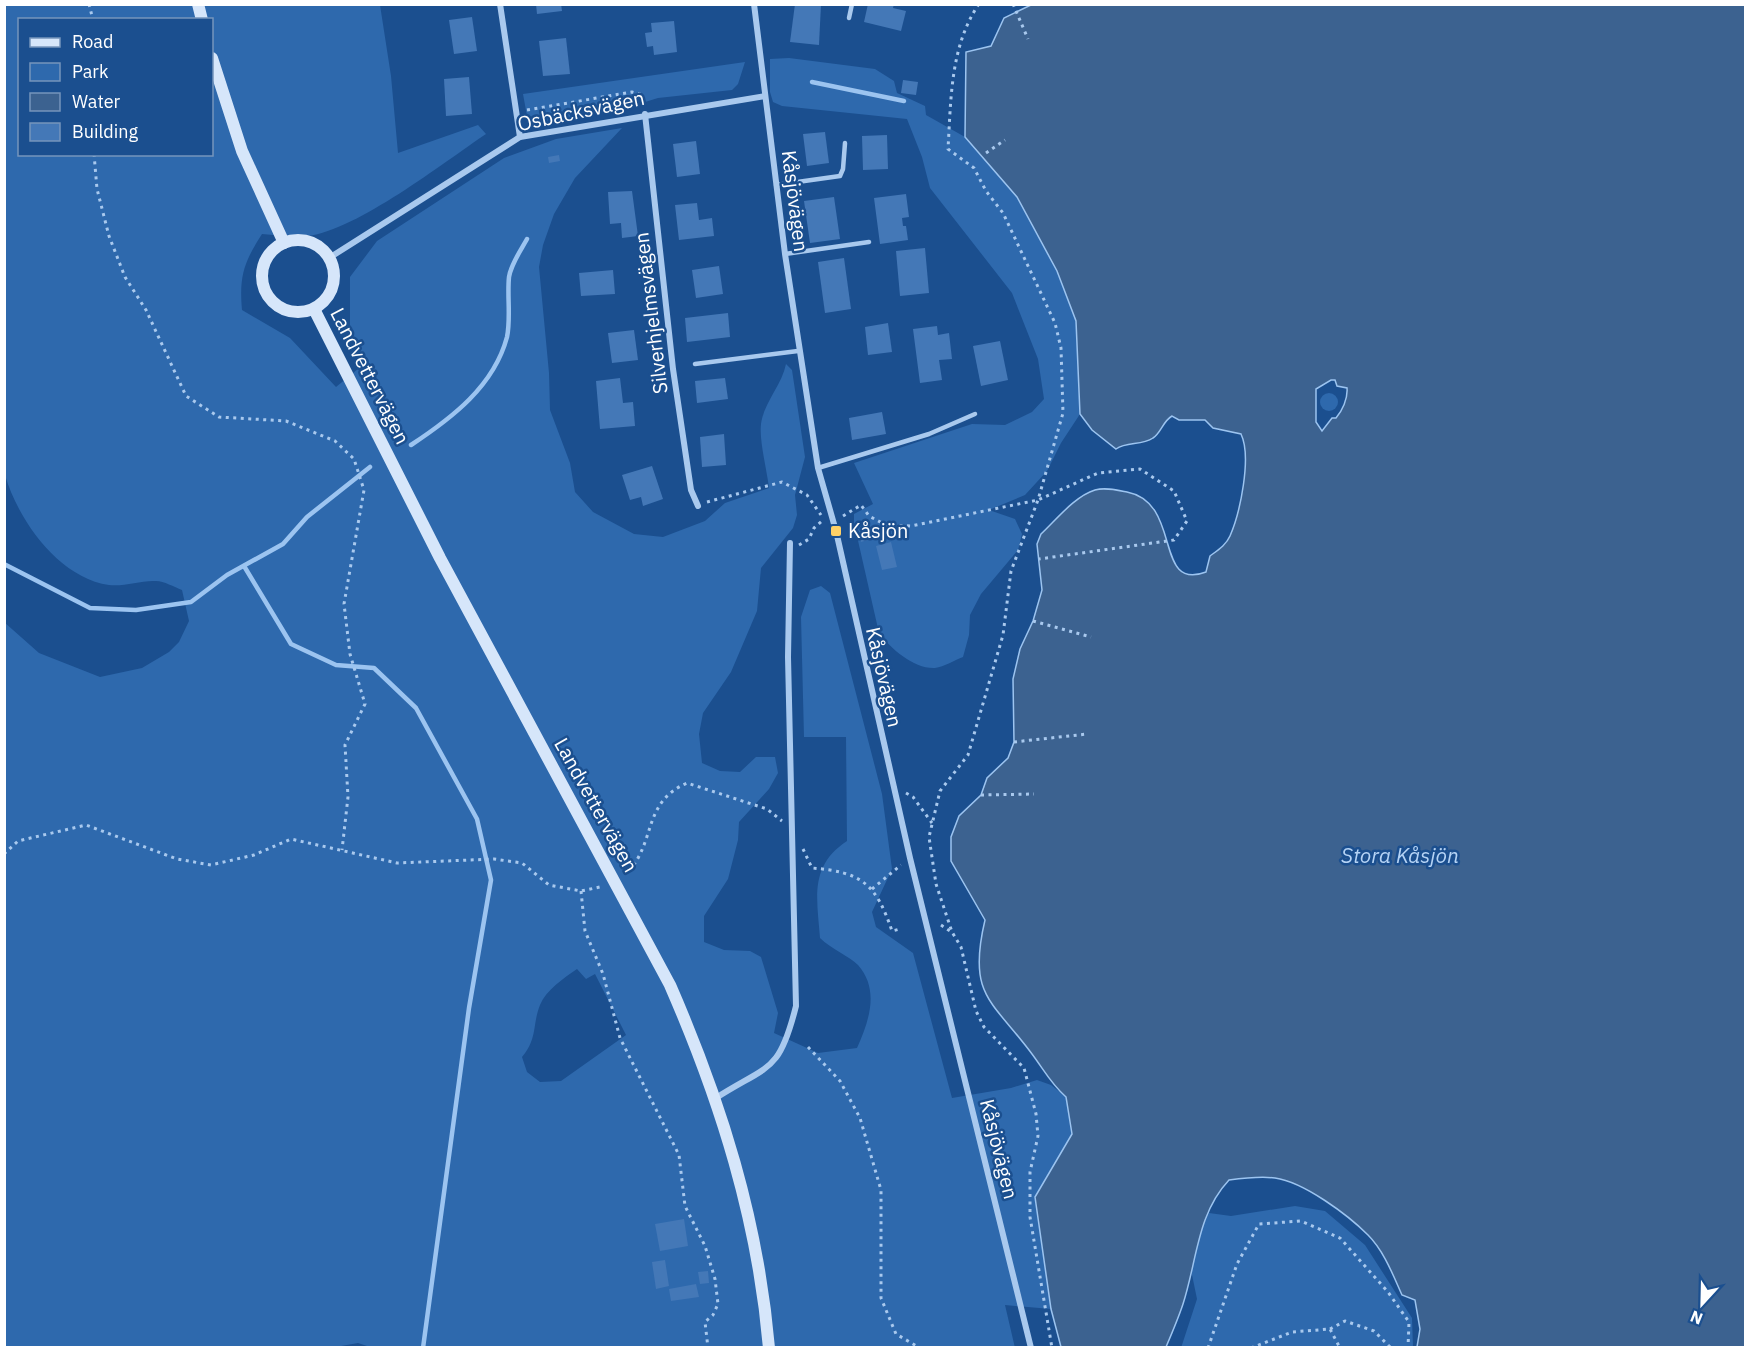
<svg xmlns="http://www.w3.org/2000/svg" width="1750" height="1352" font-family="'IBM Plex Sans',sans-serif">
<rect width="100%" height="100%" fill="#1b4f8f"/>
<g fill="#2e69ad" fill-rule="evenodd">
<path d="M5 5H380L391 76 398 153 478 125 486 134C443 163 357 230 308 236 293 238 277 235 262 234 244 262 239 276 242 310L290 338 336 387 364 364 350 336V277L377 241 504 158 556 139 622 128 575 178 554 214 543 245 539 267 549 373 550 410 570 463 575 492 593 512 634 534 663 537 705 521 725 503 769 488C767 470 759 441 761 424 764 402 782 385 786 364L792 370 805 457 795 495 797 515 793 528 761 568 757 611 731 672 703 713 699 734 702 763 720 771 740 772 756 757H775L778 773 769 789 739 822 738 840 728 879 704 916V942L724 950 750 951 761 957 778 1013 774 1033 818 1053 857 1048C869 1021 880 990 858 965 849 956 831 949 820 938 817 898 809 866 847 841L846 737H804L801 617 810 590 821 586 830 593 882 794 892 869 872 912 876 927 913 953 952 1098 1011 1088 1037 1080 1051 1085 1066 1097 1072 1134 1035 1197 1051 1309 1005 1305 1015 1348H373L358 1343 330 1348 5 1347 4 622 39 653 100 677 142 668 169 652 179 642 189 621 182 590C174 587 164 581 156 581 141 580 124 587 109 585 59 578 18 520 5 475ZM20 20H212V154H20ZM577 969 586 979 595 974 626 1035 561 1081 540 1082 527 1072 522 1057C538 1038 532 1025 540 1005 546 990 564 978 577 969Z"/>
<path d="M789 58 875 69 894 81 897 93 925 106 926 115 965 137 1017 197 1057 271 1076 321 1080 414 1061 443 1047 471 1025 495 989 510 1015 519 1022 534 1018 550 981 594 970 615 969 635 963 657C955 660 944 667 935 668 914 669 891 649 879 633L854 523V514L873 504 854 463 972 424 1005 425 1032 412 1044 399 1038 359 1012 293 930 188 922 157 907 119 782 106 773 102 770 92V59Z"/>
<polygon points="745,62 738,84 732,90 658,98 632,106 533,124 527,116 523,94"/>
<circle cx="1329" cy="402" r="9"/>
<polygon points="1295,1206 1325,1211 1365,1245 1412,1318 1413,1347 1181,1348 1197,1299 1191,1270 1197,1239 1209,1213 1231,1216"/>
</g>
<path fill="#3c6290" stroke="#9cc4f0" stroke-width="1.5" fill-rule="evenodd" d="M1033 4 1745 5V1347H1417L1420 1329 1415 1300 1402 1295C1393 1275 1384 1251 1368 1235 1348 1215 1304 1182 1275 1178 1260 1176 1244 1178 1229 1180 1197 1214 1197 1261 1183 1304 1178 1319 1172 1333 1166 1347H1061L1051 1309 1035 1197 1072 1134 1066 1097C1051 1084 1044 1070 1032 1054 992 1000 967 996 985 920L951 861V837L959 816 981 795 987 778 1008 758 1014 742 1013 679 1020 649 1033 621 1042 590 1037 544 1041 534C1056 520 1075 496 1095 490 1105 487 1117 490 1127 492 1183 503 1153 592 1206 572L1210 556C1218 550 1226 545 1230 536 1240 513 1252 457 1241 434L1213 428 1205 420H1179L1172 416C1163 421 1161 433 1153 438 1141 446 1127 441 1116 449L1092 430 1080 414 1076 321 1057 271 1017 197 965 137 966 52 991 46 1004 18ZM1331 380H1335L1337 386 1347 388C1348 399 1342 411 1336 418H1332L1322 431 1316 422V389Z"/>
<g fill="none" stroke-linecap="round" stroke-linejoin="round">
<g stroke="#9cc4f0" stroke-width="4.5">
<polyline points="812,82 904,101"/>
<path d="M411 445C452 418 494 386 507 337 511 318 507 296 509 277 511 264 521 250 527 239"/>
<polyline points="4,564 90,608 136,610 191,602 227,575 283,544 307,517 370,467"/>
<polyline points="244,566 291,644 336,665 374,668 416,708 477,819 491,880 469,1008 423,1348"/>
</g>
</g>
<g fill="#4478b7">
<polygon points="536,4 561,4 562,11 537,14"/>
<polygon points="795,4 821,4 819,45 790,42"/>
<polygon points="868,4 894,4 893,8 906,11 901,31 864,22"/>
<polygon points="472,17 477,51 454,54 449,20"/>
<polygon points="674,21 677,52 654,55 653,46 647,47 645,33 652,32 651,23"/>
<polygon points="566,38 570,74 543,76 539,41"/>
<polygon points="469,77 472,114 446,116 444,79"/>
<polygon points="903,80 918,82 916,95 901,93"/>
<polygon points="825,132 829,163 807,166 803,134"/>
<polygon points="887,135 888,169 863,170 862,136"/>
<polygon points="696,141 700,174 677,177 673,144"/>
<polygon points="559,155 560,161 549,163 548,157"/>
<polygon points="632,191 638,236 622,238 621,223 610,224 608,192"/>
<polygon points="906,194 909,217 902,218 903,226 906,226 908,240 880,244 874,198"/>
<polygon points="834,197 840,239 810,243 804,201"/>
<polygon points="697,203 699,220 712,218 714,236 679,240 675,205"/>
<polygon points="925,248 929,293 900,296 896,251"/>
<polygon points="844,258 851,309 825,313 818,262"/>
<polygon points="719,266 723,294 696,298 692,270"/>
<polygon points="613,270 615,294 581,296 579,273"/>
<polygon points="728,313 730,337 687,342 685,318"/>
<polygon points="888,323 892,352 868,355 865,327"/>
<polygon points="937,326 938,335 949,333 952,359 939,360 942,380 920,383 913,329"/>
<polygon points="634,330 638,360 612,363 608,333"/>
<polygon points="1000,341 1008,380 981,386 973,346"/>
<polygon points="620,378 623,403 633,402 635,426 600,429 596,381"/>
<polygon points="725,378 728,399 697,403 695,381"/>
<polygon points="882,412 886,434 852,440 849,418"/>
<polygon points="724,434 726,465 702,467 700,437"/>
<polygon points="652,466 663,499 643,506 641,497 630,500 622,475"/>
<polygon points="868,529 871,539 861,542 858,532"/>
<polygon points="891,542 897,567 882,570 876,546"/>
<polygon points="684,1219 688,1246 660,1251 655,1224"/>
<polygon points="665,1260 669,1286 656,1289 652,1262"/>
<polygon points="708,1271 709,1283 700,1284 698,1272"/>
<polygon points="696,1284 699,1297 671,1301 669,1289"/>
</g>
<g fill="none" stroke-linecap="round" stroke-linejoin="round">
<g stroke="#a9c9ee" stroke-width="3" stroke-dasharray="3 4.5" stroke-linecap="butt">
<polyline points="89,4 93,20"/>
<path d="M979 4C950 46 951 100 948 149L974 168 986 191 1003 213 1055 323 1061 348 1063 413 1038 500 1011 571 1003 635 968 755 940 791 929 837 936 884 952 932 961 947 976 1011 984 1027 1024 1068 1036 1114 1038 1136 1030 1172V1217L1052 1348"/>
<polyline points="1013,4 1028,39"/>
<polyline points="527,110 632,92 640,94 644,104"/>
<polyline points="986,153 1005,140"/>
<polyline points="94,154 97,189 109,236 125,277 146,310 186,396 219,417 286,421 335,441 354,459 364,490 344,604 350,654 365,704 345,745 348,797 342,850"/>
<polyline points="707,502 782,482 807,495 821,515"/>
<polyline points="843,516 861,505 869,516 886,525 911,526 1038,500 1098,473 1140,469 1174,491 1187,521 1174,540 1039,559"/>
<polyline points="799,545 809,539 814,528 822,521"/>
<polyline points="1033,621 1091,637"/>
<polyline points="1014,742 1087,734"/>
<polyline points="906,793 913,797 932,823"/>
<polyline points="981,795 1034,794"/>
<path d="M803 849 812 868C862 872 876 884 892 931L900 929"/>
<polyline points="4,854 18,841 86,825 177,859 211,865 254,855 291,839 397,863 494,859 522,863 549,885 581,891 600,887"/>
<path d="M629 871C656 840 643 802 687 783L767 809 782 821"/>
<polyline points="872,889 901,865"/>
<polyline points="581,891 585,931 603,974 620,1038 679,1155 685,1206 705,1246 715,1279 718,1304 713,1315 705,1322 708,1348"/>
<polyline points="941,925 950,931"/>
<polyline points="808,1047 840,1081 860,1118 881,1190 881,1298 896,1334 920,1348"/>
<polyline points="1330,1329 1345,1321 1374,1331 1391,1348"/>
<polyline points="1208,1348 1237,1264 1259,1224 1301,1221 1340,1238 1388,1292 1409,1322 1408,1348"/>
<polyline points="1251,1348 1292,1332 1330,1329 1340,1348"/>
</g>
<g stroke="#a9c9ee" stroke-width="4.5">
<polyline points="849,18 852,4"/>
<polyline points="776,185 840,176 843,169 845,143"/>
<polyline points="785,254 869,242"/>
<polyline points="695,364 798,351"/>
<polyline points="818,468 929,434 975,414"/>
</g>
<g stroke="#a9c9ee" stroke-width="6">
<polyline points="500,4 520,137"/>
<polyline points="754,4 785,254 818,468 836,531 910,858 1031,1348"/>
<polyline points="645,114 673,369 691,490 698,506"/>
<polyline points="329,258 520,137 765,96"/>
<path d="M716 1098C769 1064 779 1074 796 1006L788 657 790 543"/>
</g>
<g stroke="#d6e6fa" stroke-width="12">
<polyline points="198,4 202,20"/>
<polyline points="212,58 242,151 284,243"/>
<circle cx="298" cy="276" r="36"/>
<path d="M314 309 440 558 670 985C721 1102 758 1220 769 1348"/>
</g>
</g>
<rect fill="#ffd166" stroke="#1b4f8f" stroke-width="2" x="830" y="525" width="12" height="12" rx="3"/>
<g text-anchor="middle" stroke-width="5" stroke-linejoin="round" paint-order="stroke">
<g font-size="20" fill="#fff" stroke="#1b4f8f">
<text transform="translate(581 111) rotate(-12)" y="7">Osbäcksvägen</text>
<text transform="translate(795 201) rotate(83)" y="7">Kåsjövägen</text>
<text transform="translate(651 313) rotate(-97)" y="7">Silverhjelmsvägen</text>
<text transform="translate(370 376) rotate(63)" y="7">Landvettervägen</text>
<text transform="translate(884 677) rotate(77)" y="7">Kåsjövägen</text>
<text transform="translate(596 805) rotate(61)" y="7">Landvettervägen</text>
<text transform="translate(999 1149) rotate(76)" y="7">Kåsjövägen</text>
</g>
<g font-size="20" fill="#fff" stroke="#1b4f8f" text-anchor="start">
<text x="848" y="538">Kåsjön</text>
</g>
<g font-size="21" font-style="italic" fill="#b5d3f5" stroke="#1b4f8f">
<text x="1400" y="863">Stora Kåsjön</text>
</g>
</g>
<rect width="1750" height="1352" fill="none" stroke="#ffffff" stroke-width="12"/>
<rect x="18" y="18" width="195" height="138" fill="#1b4f8f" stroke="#7695bc" stroke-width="1.5"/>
<rect x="30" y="38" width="30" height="9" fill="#d6e6fa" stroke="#7695bc" stroke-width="1.5"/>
<text x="72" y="48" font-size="18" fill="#ffffff">Road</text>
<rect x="30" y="63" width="30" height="18" fill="#2e69ad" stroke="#7695bc" stroke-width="1.5"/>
<text x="72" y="78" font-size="18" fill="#ffffff">Park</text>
<rect x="30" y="93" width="30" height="18" fill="#3c6290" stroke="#7695bc" stroke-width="1.5"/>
<text x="72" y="108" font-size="18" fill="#ffffff">Water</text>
<rect x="30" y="123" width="30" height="18" fill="#4478b7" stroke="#7695bc" stroke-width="1.5"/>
<text x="72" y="138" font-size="18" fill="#ffffff">Building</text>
<g transform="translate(1702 1304) rotate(202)" stroke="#1b4f8f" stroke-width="4.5" paint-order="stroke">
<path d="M0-4.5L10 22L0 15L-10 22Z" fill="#ffffff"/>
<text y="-9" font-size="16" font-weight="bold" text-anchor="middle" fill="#ffffff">N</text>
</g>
</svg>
